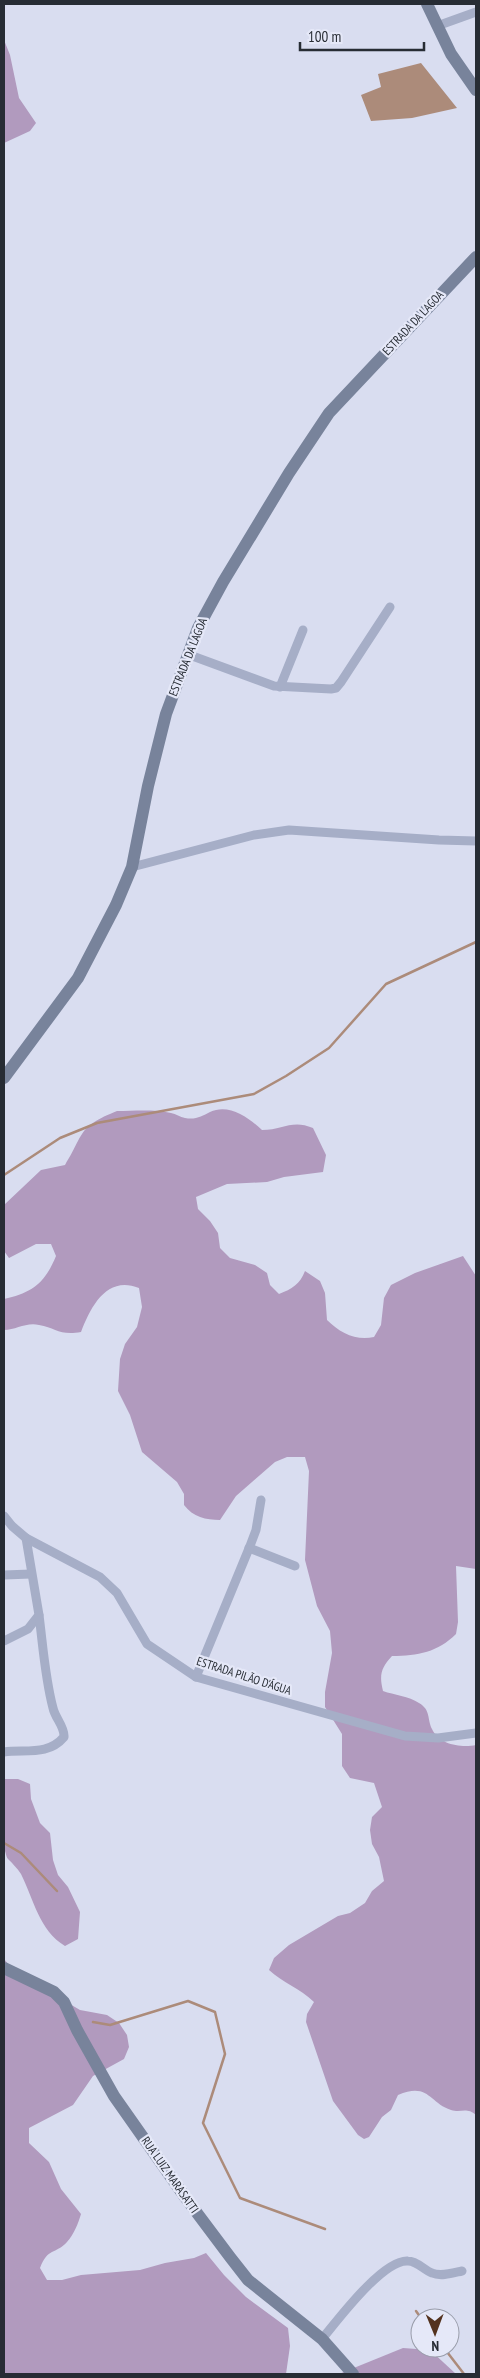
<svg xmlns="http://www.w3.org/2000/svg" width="480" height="2378" font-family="'PT Sans Narrow',sans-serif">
<rect width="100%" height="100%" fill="#d9ddf0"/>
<g fill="#b19abe">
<polygon points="4,40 10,55 19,98 36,123 30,131 4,143"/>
<path d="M117 1111C134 1111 153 1109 171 1113 176 1114 180 1117 185 1118 196 1120 202 1116 210 1112 229 1103 249 1118 262 1130 283 1130 292 1119 313 1128L326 1155 323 1172 284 1177 267 1182 227 1184 196 1197 198 1209 210 1221 218 1233 220 1248 230 1258 255 1265 267 1273 270 1285 279 1294C292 1289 300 1284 305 1271L320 1281 325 1293 327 1320C340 1333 356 1341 374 1337L381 1325 384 1298 391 1285 415 1273 463 1256 476 1276V1569L456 1566 458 1622 456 1634C438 1652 418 1656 392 1656 381 1668 379 1675 383 1691 394 1695 409 1696 419 1703 431 1710 427 1719 432 1729 439 1745 462 1748 476 1745V2115C467 2107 461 2113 451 2110 429 2103 429 2082 398 2095L391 2110 382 2117 369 2137 364 2139 358 2135 333 2101 306 2022 307 2014 314 2002C300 1988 283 1983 269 1970L274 1958 289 1945 338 1916 350 1913 365 1903 372 1891 384 1881 379 1857 372 1844 370 1830 372 1817 382 1807 374 1783 350 1778 342 1766V1734L325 1707V1692L332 1653 330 1631 317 1606 305 1560 309 1471 305 1457H287L275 1462 236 1496 220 1520C206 1520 193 1517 184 1505V1494L177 1482 142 1452 130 1415 118 1391 120 1359 125 1344 137 1327 142 1307 139 1288C107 1275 91 1306 81 1332 60 1336 56 1328 39 1325 26 1322 16 1330 4 1330V1299C32 1293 45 1283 56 1256L51 1244H36L9 1258 4 1251V1205L41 1170 65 1165C85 1133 77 1127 117 1111Z"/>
<path d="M4 1779H18L30 1784 31 1799 40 1823 50 1833 53 1860 58 1875 68 1887 80 1912 78 1939 65 1946C39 1930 34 1900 21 1874 17 1868 13 1864 8 1859 6 1857 6 1852 4 1849Z"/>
<path d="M4 1959 14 1971 80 2010 107 2015 119 2023 127 2035 129 2047 124 2059 93 2076 73 2105 29 2128V2143L49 2162 61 2189 81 2214C78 2224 74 2234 67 2242 55 2255 48 2247 40 2268L47 2280H62L81 2275 140 2270 165 2263 194 2258 206 2253 224 2275 246 2297 288 2328 290 2346 286 2374H4Z"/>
<polygon points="403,2348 430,2350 456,2374 339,2374"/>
</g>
<polygon fill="#ac8b7a" points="421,63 457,108 412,118 371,121 361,95 381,87 378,74"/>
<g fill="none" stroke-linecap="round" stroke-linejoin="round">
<g stroke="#ac8b7a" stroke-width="2.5">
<polyline points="4,1175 60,1138 97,1123 254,1094 286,1076 329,1048 386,984 476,942"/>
<polyline points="4,1843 21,1853 57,1891"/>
<polyline points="93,2022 110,2025 188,2001 215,2012 225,2054 203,2123 240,2198 325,2229"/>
<polyline points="416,2311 421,2318"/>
<polyline points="444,2348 464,2374"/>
</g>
<g stroke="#a6aec7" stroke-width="9">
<polyline points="437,26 476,12"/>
<polyline points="187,654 274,686 331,689 336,688 341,682 390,607"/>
<polyline points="280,687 303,630"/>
<polyline points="132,867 254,835 289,830 439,840 476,841"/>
<polyline points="4,1516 12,1526 26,1538 100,1577 117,1593 147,1644 196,1677 405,1736 438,1738 476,1733"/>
<polyline points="249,1548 295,1566"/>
<polyline points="4,1575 31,1574"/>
<polyline points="4,1641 28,1629 39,1615 26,1538"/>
<polyline points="196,1677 250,1546 256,1530 261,1500"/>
<path d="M4 1752C25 1749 48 1756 64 1737 65 1727 55 1718 53 1708 45 1678 43 1646 39 1615"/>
<path d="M322 2339C337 2321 383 2259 408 2261 417 2261 424 2270 432 2273 441 2277 453 2273 462 2271"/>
</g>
<g stroke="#78839b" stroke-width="12">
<polyline points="427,4 451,54 476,90"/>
<polyline points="4,1078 78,978 116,905 132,867 148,786 166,714 198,628 223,582 289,473 329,413 476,257"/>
<polyline points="4,1968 54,1992 64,2002 77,2030 114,2096 185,2197 230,2257 248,2280 322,2339 353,2374"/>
</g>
</g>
<g text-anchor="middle" stroke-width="4.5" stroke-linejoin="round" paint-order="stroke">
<g font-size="12" fill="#272c34" stroke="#e5e8f8">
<text transform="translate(413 323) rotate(-47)" y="4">ESTRADA DA LAGOA</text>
<text transform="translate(188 657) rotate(-68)" y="4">ESTRADA DA LAGOA</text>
<text transform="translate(244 1676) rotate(18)" y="4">ESTRADA PILÃO D'ÁGUA</text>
<text transform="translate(170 2175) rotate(55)" y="4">RUA LUIZ MARASATTI</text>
</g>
</g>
<rect width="480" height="2378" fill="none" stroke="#272c34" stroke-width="10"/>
<g transform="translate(435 2333) rotate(179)"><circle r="24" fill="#e5e8f8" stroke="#999daa"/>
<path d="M0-4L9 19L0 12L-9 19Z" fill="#53321e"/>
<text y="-8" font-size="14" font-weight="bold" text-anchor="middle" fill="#272c34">N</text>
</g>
<path d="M300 42v8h124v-8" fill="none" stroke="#272c34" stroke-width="2.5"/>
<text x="308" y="42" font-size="15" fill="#272c34" stroke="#e5e8f8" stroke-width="4" paint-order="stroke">100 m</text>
</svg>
